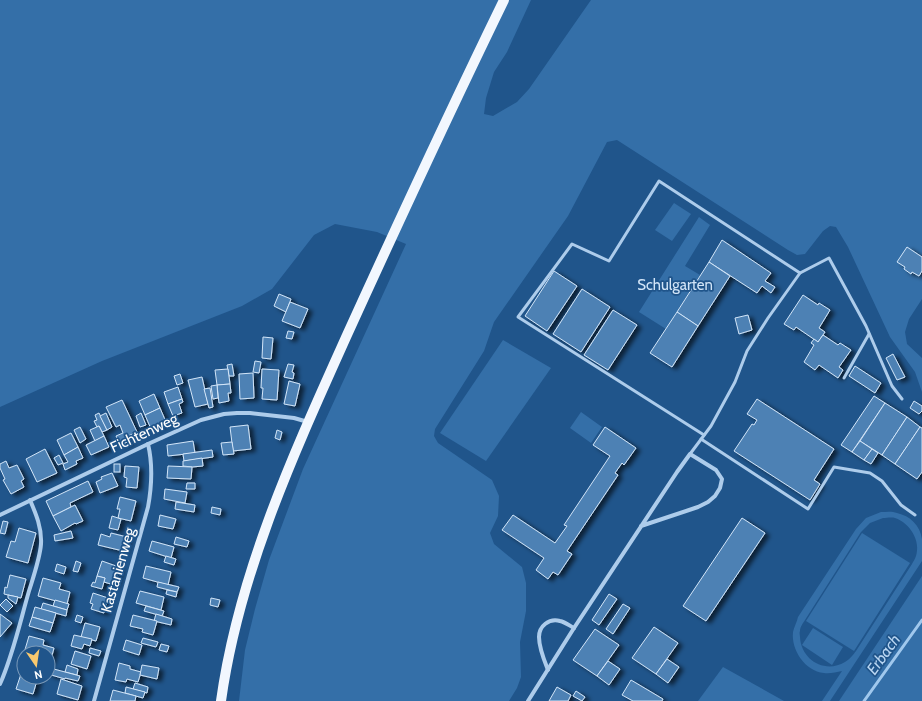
<svg xmlns="http://www.w3.org/2000/svg" width="922" height="701" font-family="Cabin,sans-serif">
<defs>
<filter id="shadow"><feDropShadow dx="4.5" dy="2.5" stdDeviation="2" flood-color="#0009"/></filter>
</defs>
<rect width="100%" height="100%" fill="#20558b"/>
<g fill="#346fa8" fill-rule="evenodd">
<polygon points="0,0 531,0 507,52 494,72 486,98 484,114 493,116 517,102 529,89 591,0 922,0 922,299 909,319 905,332 907,344 922,358 922,392 915,372 890,337 848,247 836,227 830,226 823,231 805,254 797,255 788,250 617,140 607,142 568,216 494,322 484,351 435,429 434,436 438,443 492,480 499,496 498,516 490,533 494,544 522,567 526,583 526,611 520,642 521,677 517,688 509,701 239,701 245,650 255,609 269,560 303,469 406,244 377,232 335,224 314,235 272,289 242,306 102,361 0,407"/>
<polygon points="674,203 691,214 672,241 655,230"/>
<polygon points="699,217 710,225 685,266 700,275 666,329 639,312"/>
<polygon points="503,340 551,368 486,461 440,433"/>
<polygon points="581,412 602,427 591,443 570,428"/>
<path d="M881 512C886 512 892 511 897 513 910 516 920 525 922 539 922 546 922 554 922 561L830 701H822L842 671C836 672 830 674 824 673 805 671 791 650 793 632 794 627 797 622 798 617L856 529 866 518ZM883 518C886 518 892 517 895 518 910 523 921 541 916 556 915 559 913 562 912 564L856 651C853 655 849 660 845 662 825 674 801 660 800 637 800 635 799 633 800 631 800 627 803 623 805 620L861 532 870 523Z"/>
<polygon points="862,533 910,563 854,651 806,621"/>
<polygon points="922,576 922,701 839,701"/>
<polygon points="813,628 843,647 832,665 802,645"/>
<polygon points="723,667 784,701 698,701"/>
</g>
<g fill="none" stroke-linecap="round" stroke-linejoin="round">
<polyline stroke="#a0c8ed" stroke-width="3" points="864,701 922,620"/>
</g>
<g fill="#4d81b4" stroke="#d2e5f8" filter="url(#shadow)">
<polygon points="722,240 771,273 765,281 775,287 771,293 762,286 757,293 709,262"/>
<polygon points="907,247 922,257 922,271 919,276 912,272 911,274 904,269 905,267 897,262"/>
<polygon points="709,262 730,276 698,326 677,312"/>
<polygon points="554,271 577,286 547,331 525,316"/>
<polygon points="582,289 610,307 581,352 553,334"/>
<polygon points="279,294 291,299 286,312 274,306"/>
<polygon points="803,295 818,305 819,303 830,310 819,328 825,332 818,342 796,327 794,330 784,324"/>
<polygon points="290,302 308,309 300,328 282,321"/>
<polygon points="613,310 637,325 608,370 584,355"/>
<polygon points="677,312 698,326 672,367 650,353"/>
<polygon points="748,315 752,330 739,334 735,318"/>
<polygon points="288,331 294,332 292,339 286,338"/>
<polygon points="823,335 838,345 840,343 851,350 839,367 843,370 838,378 819,365 815,370 804,362 814,345 811,343 814,339 818,342"/>
<polygon points="263,337 273,338 271,359 262,358"/>
<polygon points="893,354 905,377 897,380 886,358"/>
<polygon points="255,361 261,362 259,373 253,372"/>
<polygon points="232,364 234,376 229,376 227,365"/>
<polygon points="288,364 294,365 292,372 294,373 293,379 284,377"/>
<polygon points="855,366 881,383 875,393 849,376"/>
<polygon points="228,369 230,384 217,385 215,370"/>
<polygon points="262,369 279,370 277,400 262,399 263,388 261,388"/>
<polygon points="253,373 254,398 240,399 239,374"/>
<polygon points="180,374 183,383 177,385 174,376"/>
<polygon points="202,377 208,404 195,407 188,380"/>
<polygon points="289,381 300,384 295,406 284,404"/>
<polygon points="230,384 231,393 228,393 229,401 219,403 217,385"/>
<polygon points="217,385 218,398 213,399 211,386"/>
<polygon points="178,387 182,399 168,404 164,392"/>
<polygon points="210,388 213,407 209,408 204,389"/>
<polygon points="154,394 160,408 145,415 139,401"/>
<polygon points="874,396 885,403 852,452 841,445"/>
<polygon points="182,399 183,402 179,404 182,413 173,416 168,404"/>
<polygon points="757,399 834,449 814,480 820,484 810,500 734,451 752,424 754,425 757,420 747,414"/>
<polygon points="122,400 137,432 128,436 130,441 120,445 116,436 123,433 120,425 116,427 106,407"/>
<polygon points="914,401 922,406 922,411 919,414 910,408"/>
<polygon points="885,403 907,417 882,455 860,441"/>
<polygon points="160,408 166,422 151,429 145,415"/>
<polygon points="99,413 107,430 102,432 99,426 97,427 94,421 97,420 95,415"/>
<polygon points="106,413 112,427 107,430 100,416"/>
<polygon points="141,413 146,425 140,427 136,416"/>
<polygon points="907,417 920,427 895,464 882,455"/>
<polygon points="248,425 251,449 233,451 230,427"/>
<polygon points="99,426 104,436 95,441 90,430"/>
<polygon points="80,427 86,439 80,443 74,430"/>
<polygon points="605,427 636,448 624,465 622,463 615,473 618,475 567,551 572,554 558,575 553,572 548,579 536,570 544,558 502,530 513,515 555,543 567,526 564,525 610,456 593,445"/>
<polygon points="920,427 922,428 922,472 917,479 895,464"/>
<polygon points="277,430 282,432 280,440 275,438"/>
<polygon points="71,433 78,447 64,455 57,440"/>
<polygon points="104,436 109,447 91,455 86,445"/>
<polygon points="193,441 195,453 168,456 167,445"/>
<polygon points="860,441 872,449 864,460 852,452"/>
<polygon points="232,442 234,454 223,455 221,443"/>
<polygon points="78,447 83,458 76,461 77,464 65,470 63,464 68,462 64,455"/>
<polygon points="45,449 57,473 37,482 26,459"/>
<polygon points="872,449 878,453 871,464 864,460"/>
<polygon points="212,450 213,457 184,461 183,454"/>
<polygon points="59,455 63,463 58,465 54,458"/>
<polygon points="202,458 203,466 192,467 183,466 183,461"/>
<polygon points="6,461 9,468 17,465 24,479 21,481 24,487 11,494 3,480 5,479 0,468 0,464"/>
<rect x="114" y="464" width="6" height="8"/>
<polygon points="125,466 139,467 137,488 126,487 127,478 124,477"/>
<polygon points="168,466 192,467 191,479 167,478"/>
<polygon points="112,473 118,486 100,493 96,482 102,479 101,477"/>
<polygon points="88,481 93,492 70,503 71,507 53,516 46,501"/>
<polygon points="187,483 195,483 195,489 186,489"/>
<polygon points="165,489 187,492 185,503 164,499"/>
<polygon points="120,497 136,501 131,521 118,518 120,509 117,509"/>
<polygon points="176,502 195,505 194,512 175,509"/>
<polygon points="75,505 83,521 76,524 75,523 61,531 53,516"/>
<polygon points="212,507 221,509 220,515 211,513"/>
<polygon points="160,515 176,519 173,529 158,526"/>
<polygon points="112,516 121,519 118,530 109,528"/>
<polygon points="742,518 765,533 706,621 683,606"/>
<polygon points="3,521 8,522 5,534 0,533"/>
<polygon points="19,528 36,533 28,563 6,557 11,541 15,542"/>
<polygon points="71,531 73,538 55,541 54,535"/>
<polygon points="111,533 127,537 123,551 98,545 101,534 110,537"/>
<polygon points="176,537 189,541 187,547 174,544"/>
<polygon points="152,541 174,547 171,558 149,551"/>
<polygon points="166,556 176,559 174,565 164,562"/>
<polygon points="76,561 81,563 78,572 73,571"/>
<polygon points="102,561 119,567 114,585 104,582 105,578 97,576"/>
<polygon points="57,564 66,567 64,574 55,571"/>
<polygon points="146,566 171,572 168,585 143,578"/>
<polygon points="10,575 26,579 21,598 4,594 5,587 7,588"/>
<polygon points="97,576 105,578 102,589 91,586 93,582 95,583"/>
<polygon points="43,578 61,583 59,589 70,592 67,604 38,596"/>
<polygon points="158,582 179,587 177,592 157,587"/>
<polygon points="167,590 177,592 176,597 166,594"/>
<polygon points="140,591 164,597 161,610 136,603"/>
<polygon points="93,593 108,598 104,613 91,609 93,604 90,603"/>
<polygon points="609,594 617,599 599,625 592,620"/>
<polygon points="8,595 18,597 16,604 8,598"/>
<polygon points="211,598 220,600 218,607 210,605"/>
<polygon points="6,599 13,606 7,612 0,605"/>
<polygon points="55,600 69,604 67,610 53,606"/>
<polygon points="43,603 67,610 66,616 41,609"/>
<polygon points="623,604 630,608 613,634 606,629"/>
<polygon points="146,606 164,611 162,616 144,611"/>
<polygon points="35,607 56,613 53,623 32,617"/>
<polygon points="0,614 12,623 0,637"/>
<polygon points="156,614 172,619 171,625 154,621"/>
<polygon points="77,615 83,617 81,623 75,621"/>
<polygon points="133,615 157,621 153,635 142,632 143,629 130,626"/>
<polygon points="32,617 53,623 50,632 29,626"/>
<polygon points="85,623 100,627 96,641 81,637"/>
<polygon points="654,627 678,643 656,674 632,658"/>
<polygon points="595,629 619,645 597,676 573,660"/>
<polygon points="74,635 92,639 90,646 84,644 82,649 71,646"/>
<polygon points="29,636 44,640 43,645 54,648 50,663 48,662 48,653 24,653"/>
<polygon points="143,638 158,642 156,647 141,643"/>
<polygon points="126,640 142,645 139,655 123,650"/>
<polygon points="161,644 169,646 167,652 159,650"/>
<polygon points="90,648 101,651 99,656 89,653"/>
<polygon points="75,651 91,656 87,669 71,664"/>
<polygon points="667,659 679,667 668,683 656,674"/>
<polygon points="608,661 620,669 609,685 597,676"/>
<polygon points="119,663 130,666 130,669 141,672 138,682 127,679 126,682 115,680"/>
<polygon points="67,665 78,669 77,675 65,672"/>
<polygon points="142,665 159,668 157,679 140,675"/>
<polygon points="50,668 80,676 78,681 65,678 65,679 48,674"/>
<polygon points="22,671 24,672 24,677 38,677 33,694 16,689"/>
<polygon points="61,679 82,686 78,700 57,694"/>
<polygon points="631,680 663,699 662,701 633,701 622,695"/>
<polygon points="135,683 148,687 147,693 133,689"/>
<polygon points="126,687 145,692 143,698 125,693"/>
<polygon points="557,687 571,695 568,701 549,701"/>
<polygon points="113,690 136,696 135,701 110,701"/>
<polygon points="576,691 585,697 582,701 573,696"/>
</g>
<g fill="none" stroke-linecap="round" stroke-linejoin="round">
<g stroke="#adcceb" stroke-width="3">
<polyline points="844,378 869,334"/>
<polyline points="704,435 518,317 572,244 609,261 659,181 800,273"/>
<polyline points="701,439 808,509 834,467 870,473 882,481 901,505 915,515"/>
<polyline points="690,454 711,426 735,382 747,351 768,318 800,273 829,258 866,326 892,386 902,399"/>
</g>
<g stroke="#adcceb" stroke-width="4">
<polyline points="0,515 148,444 201,420 224,414 237,413 250,413 294,418 308,422"/>
<path d="M548 670C544 660 539 648 539 637 539 626 549 618 560 621 565 622 570 626 574 628"/>
<path d="M0 684C13 655 20 622 29 591 33 578 40 558 41 544 42 528 36 514 30 500"/>
<path d="M94 701 148 507C152 485 153 465 148 444"/>
<polyline points="528,701 574,628 677,472 690,454 716,470 722,479 720,488 715,496 708,502 698,507 641,526"/>
</g>
<path stroke="#f2f7fe" stroke-width="10" d="M221 701C239 572 294 453 347 335 398 223 450 111 504 0"/>
</g>
<g text-anchor="middle" stroke-width="3.5" stroke-linejoin="round" paint-order="stroke">
<g font-size="15" fill="#d2e5f8" stroke="#20558b">
<text x="675" y="290">Schulgarten</text>
</g>
<g font-size="15" fill="#fff" stroke="#20558b">
<text transform="translate(144 433) rotate(-25)" y="5">Fichtenweg</text>
<text transform="translate(118 570) rotate(-74)" y="5">Kastanienweg</text>
</g>
<g font-size="16" font-style="italic" fill="#b9d6f2" stroke="#20558b">
<text transform="translate(883 654) rotate(-54)" y="6">Erbach</text>
</g>
</g>
<g transform="translate(36 665) rotate(167)"><circle r="19" fill="#20558b" stroke="#7999b9"/>
<path d="M0-3L7 15L0 10L-7 15Z" fill="#f9c96e"/>
<text y="-6" font-size="11" font-weight="bold" text-anchor="middle" fill="#ffffff">N</text>
</g>
</svg>
